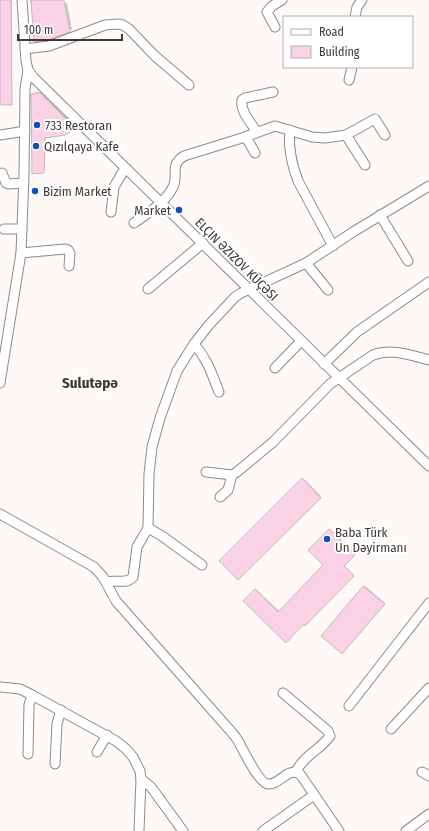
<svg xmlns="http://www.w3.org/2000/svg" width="429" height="831" font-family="'Fira Sans Condensed',sans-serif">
<rect width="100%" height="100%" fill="#fef9f6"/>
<g fill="#0003">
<rect x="0" y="0" width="12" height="104"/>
<polygon points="30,0 61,0 61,4 67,3 72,29 69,31 30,2"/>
<polygon points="40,92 75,126 66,134 46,137 44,172 33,94"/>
<polygon points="303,478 321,496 238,579 220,561"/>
<polygon points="330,529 355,553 344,565 354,575 305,624 244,601 256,589 280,612 325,565 309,550"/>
<polygon points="365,586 385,603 342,653 322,636"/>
</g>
<g fill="#fbd1e6" stroke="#c1bcbe">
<polygon points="0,0 11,0 12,105 0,105"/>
<polygon points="31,0 64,0 70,32 48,40 34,42"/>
<polygon points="39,92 75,128 66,135 45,138 44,173 32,174 31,94"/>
<polygon points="302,478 321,498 238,580 219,561"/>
<polygon points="329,529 355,555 344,566 354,576 305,626 304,624 286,643 243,601 255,589 278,612 323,565 308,550"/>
<polygon points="363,586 385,604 342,654 321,636"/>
</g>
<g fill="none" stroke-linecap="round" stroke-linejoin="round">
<defs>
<g id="minor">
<polyline points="22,0 26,61 28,70 34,78 429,466"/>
<polyline points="355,17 357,7 362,0"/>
<polyline points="275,27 267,12 272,6 282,0"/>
<polyline points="25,49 49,46 105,25 118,24 123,25 129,29 155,56 189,85"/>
<polyline points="349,80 352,67"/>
<path d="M290 130C288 147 292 165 298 181L333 246"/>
<path d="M257 132C251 123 240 111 242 100L245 98 273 92"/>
<polyline points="0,135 25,131"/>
<polyline points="346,135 365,165"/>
<polyline points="246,137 255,153"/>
<polyline points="2,173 6,183 9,184 24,183"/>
<polyline points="111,212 114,187 125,168"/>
<polyline points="380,215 408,261"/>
<path d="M134 223C148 213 165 203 173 187 179 175 169 165 184 156L242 138 275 126 312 137 325 138 346 135 375 119 385 135"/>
<polyline points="4,229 22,229"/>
<polyline points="21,253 65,249 68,250 70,253 69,266"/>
<polyline points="306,263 328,290"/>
<polyline points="148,289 203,243"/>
<path d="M194 344C208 360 211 372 219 392"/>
<polyline points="324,364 357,332 429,282"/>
<polyline points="275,368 301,341"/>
<polyline points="0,383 21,253 24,175 25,89 28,70"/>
<path d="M206 472 232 475 237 472 273 442 330 384 373 355C392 348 410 355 429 360"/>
<polyline points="220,497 228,490 232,475"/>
<path d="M0 514 94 567 103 577 116 601 227 727C231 731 234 735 237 739 242 747 259 785 269 784 281 784 287 767 300 774L339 831"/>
<polyline points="148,528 162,536 202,565"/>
<path d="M106 582C115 579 127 585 133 577L137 547 148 528 149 474 152 447 160 418 177 371 194 344 208 326 235 297 241 293 306 263 353 232 429 186"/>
<polyline points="0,687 20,689 32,695 116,741 126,749 133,757 140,771 141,779 139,831"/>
<path d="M283 693 328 731 330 736C320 750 303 756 296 772"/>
<polyline points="349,706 429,603"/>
<polyline points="391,729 429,688"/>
<polyline points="97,752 107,735"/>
<polyline points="28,754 29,705 32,695"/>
<polyline points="55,764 57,724 61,710"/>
<polyline points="422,772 429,776"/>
<polyline points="141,779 151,787 183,831"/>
<polyline points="263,831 314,795"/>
<polyline points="406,831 429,814"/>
</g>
</defs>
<use href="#minor" stroke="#8f8a88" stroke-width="11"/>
<use href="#minor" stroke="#fff" stroke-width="9"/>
</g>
<g fill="#104eba" stroke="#fff" stroke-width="1.5">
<circle cx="37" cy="125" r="4"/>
<circle cx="36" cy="146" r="4"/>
<circle cx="35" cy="191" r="4"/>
<circle cx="179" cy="210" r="4"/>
<circle cx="327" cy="539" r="4"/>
</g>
<g text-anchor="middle" stroke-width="4" stroke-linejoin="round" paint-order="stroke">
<g font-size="13" fill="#3c3a39" stroke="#fff" text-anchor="start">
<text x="45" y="130">733 Restoran</text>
<text x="44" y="151">Qızılqaya Kafe</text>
<text x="43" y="196">Bizim Market</text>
<text x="171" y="215" text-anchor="end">Market</text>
<text x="335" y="537">Baba Türk<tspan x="335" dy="15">Un Dəyirmanı</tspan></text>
</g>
<g font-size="13" fill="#3c3a39" stroke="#fff">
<text transform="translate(237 259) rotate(45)" y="5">ELÇIN ƏZIZOV KÜÇƏSI</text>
</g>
<g font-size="15" font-weight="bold" fill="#3c3a39" stroke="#fff">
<text x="90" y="388">Sulutəpə</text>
</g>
</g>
<rect x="283" y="16" width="130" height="52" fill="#ffffff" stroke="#b1b0b0"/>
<rect x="291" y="29" width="20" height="6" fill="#ffffff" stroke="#b1b0b0"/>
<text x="319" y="36" font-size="12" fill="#3c3a39">Road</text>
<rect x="291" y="46" width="20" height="12" fill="#fbd1e6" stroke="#b1b0b0"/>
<text x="319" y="56" font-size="12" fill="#3c3a39">Building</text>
<path d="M18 34v6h104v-6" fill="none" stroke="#3c3a39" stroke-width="2"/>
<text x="24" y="34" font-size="12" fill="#3c3a39" stroke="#ffffff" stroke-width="3" paint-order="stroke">100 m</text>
</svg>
